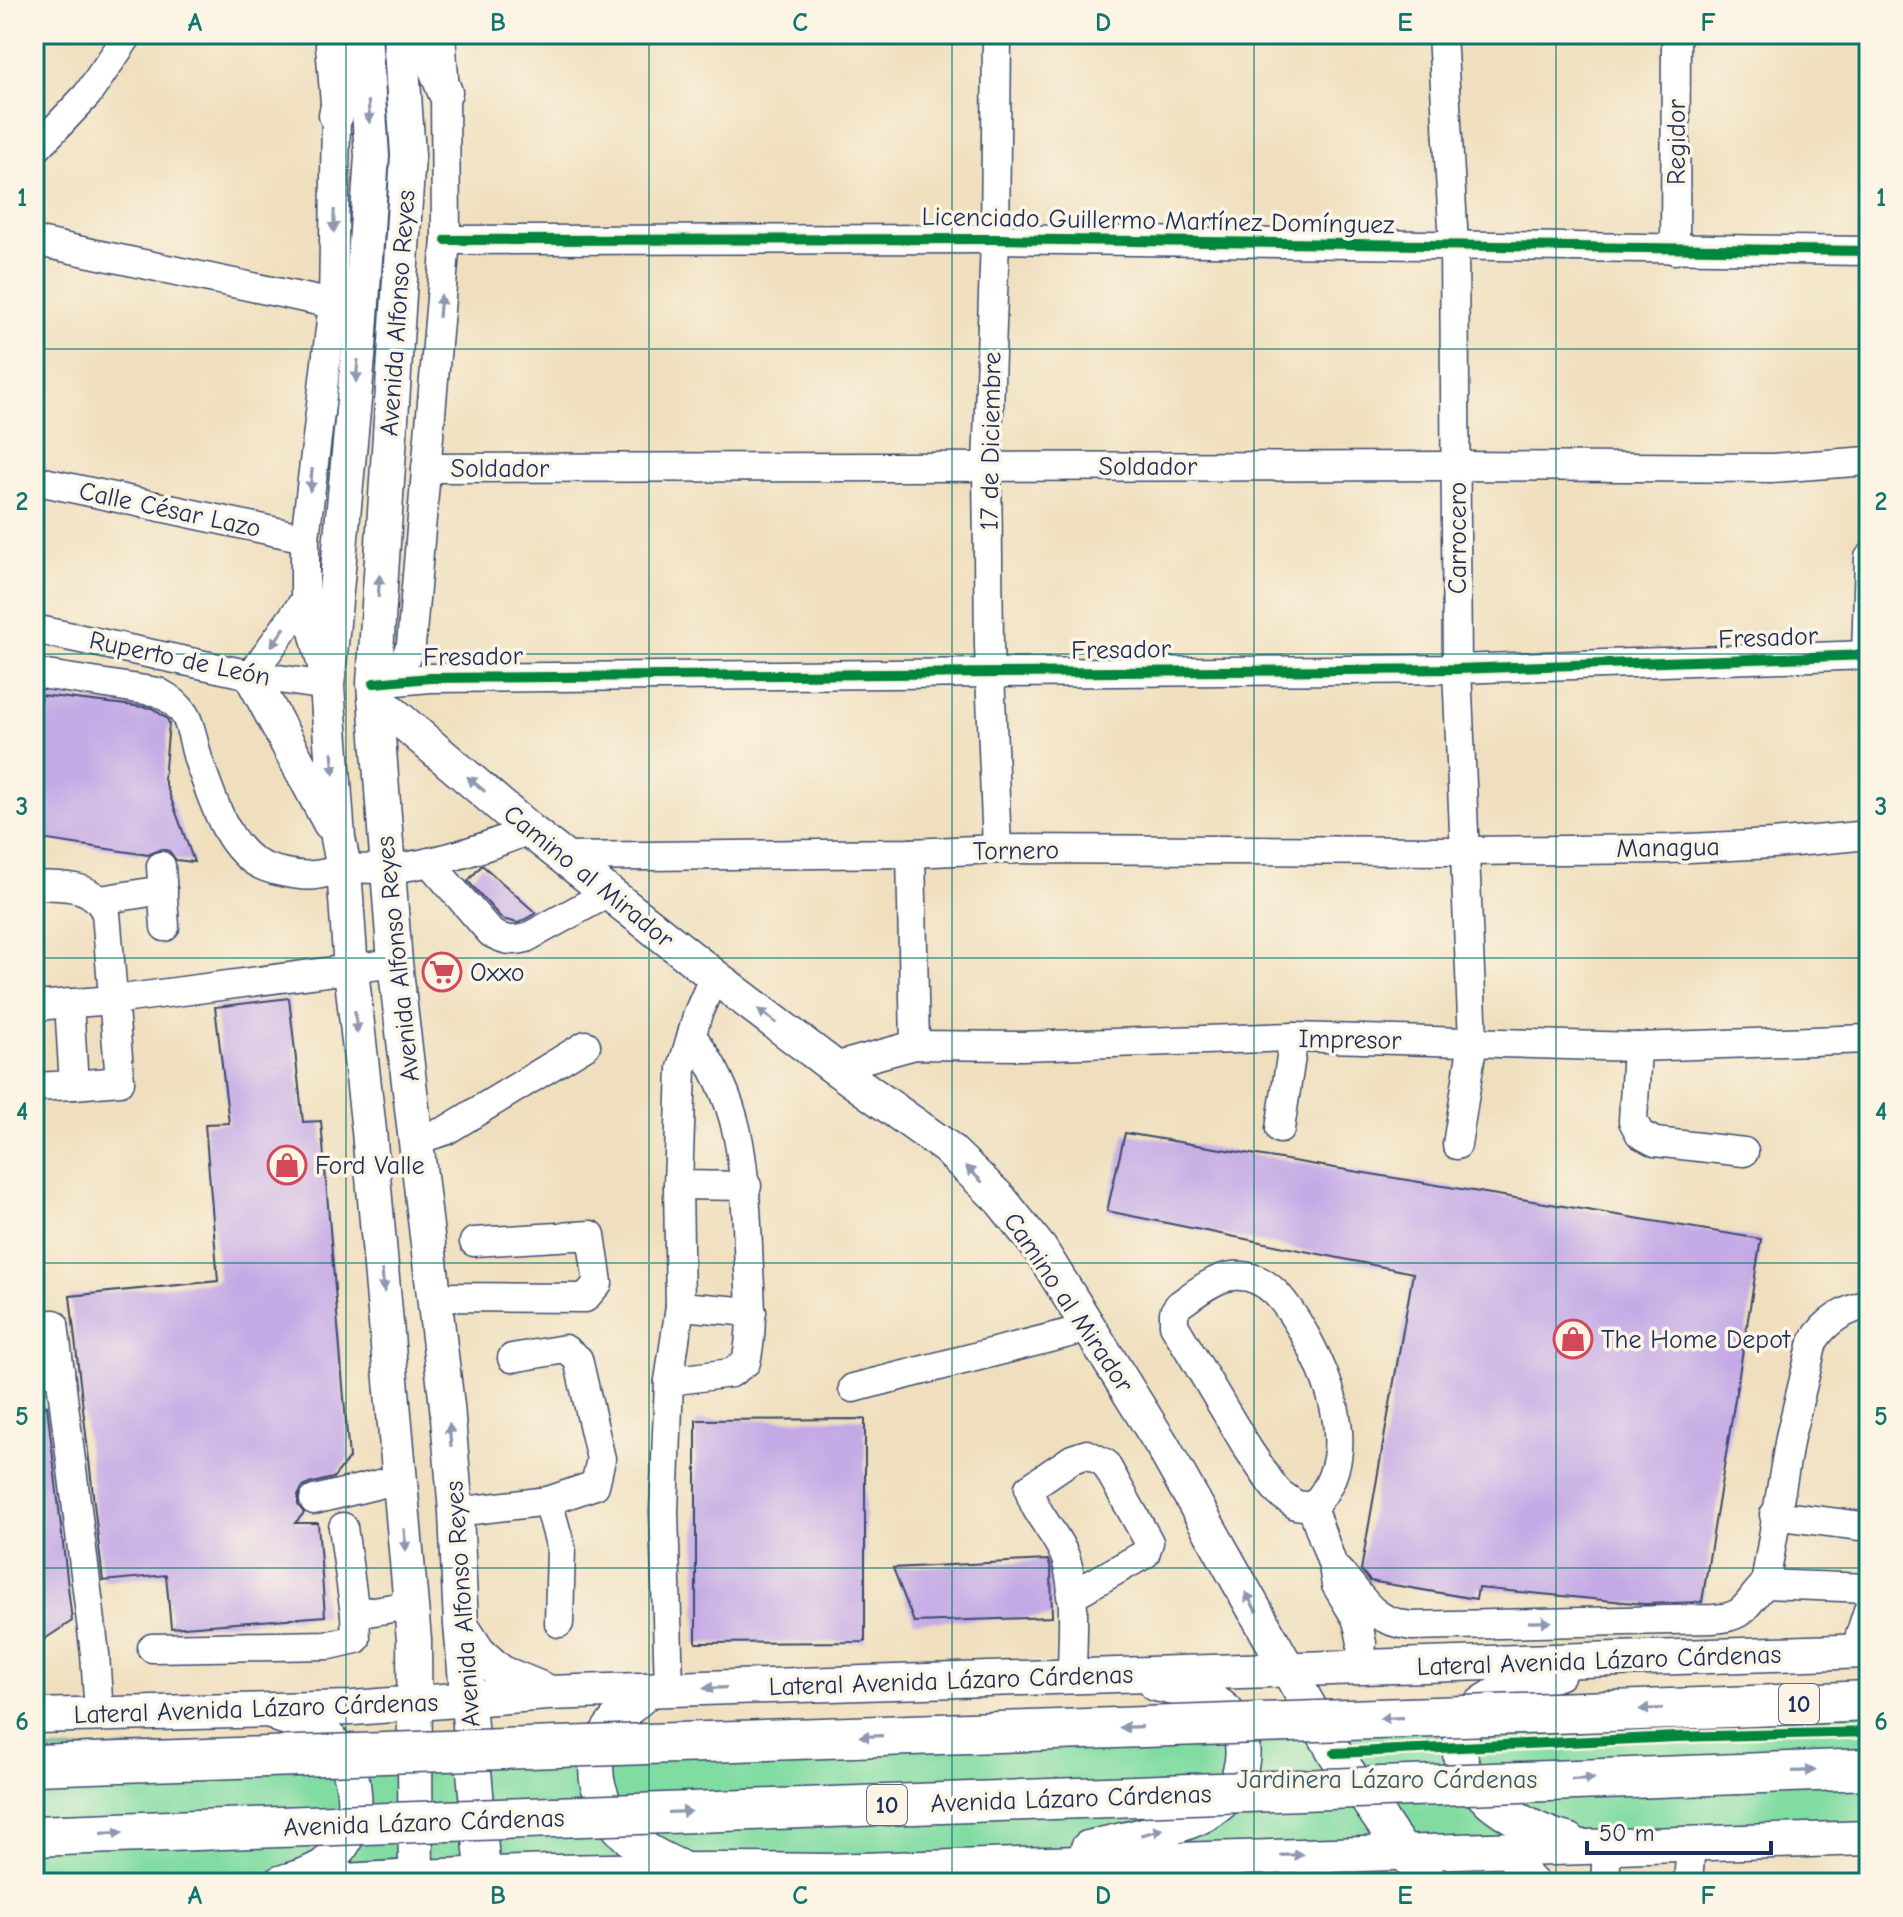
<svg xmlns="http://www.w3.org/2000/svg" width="1903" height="1917" font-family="'Comic Neue',sans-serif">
<rect width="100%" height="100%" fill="#fcf5e5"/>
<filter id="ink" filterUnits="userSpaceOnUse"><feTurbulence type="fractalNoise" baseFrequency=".0125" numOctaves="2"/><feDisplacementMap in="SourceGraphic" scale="16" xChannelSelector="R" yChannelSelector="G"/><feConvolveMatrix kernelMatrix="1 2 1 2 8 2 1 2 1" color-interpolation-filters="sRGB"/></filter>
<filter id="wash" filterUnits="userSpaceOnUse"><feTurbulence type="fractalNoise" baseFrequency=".006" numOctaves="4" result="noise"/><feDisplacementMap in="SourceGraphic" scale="32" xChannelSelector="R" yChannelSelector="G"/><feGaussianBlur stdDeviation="1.8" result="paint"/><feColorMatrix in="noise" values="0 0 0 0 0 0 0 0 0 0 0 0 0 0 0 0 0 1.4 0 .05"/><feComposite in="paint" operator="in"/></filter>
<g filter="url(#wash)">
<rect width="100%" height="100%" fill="#efdfbe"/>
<polygon fill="#81dca2" stroke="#4e8680" stroke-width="2" points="1869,1699 1869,1829 137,1883 34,1883 34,1751"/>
<g id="blocks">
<g fill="#c3a9e6">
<polygon points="41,695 152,708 167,719 169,723 164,779 194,862 176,860 169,851 161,849 148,855 34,838 34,751"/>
<polygon points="482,865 536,913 518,923 502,919 468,881"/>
<polygon points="289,998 303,1122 321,1121 349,1458 333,1478 309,1484 302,1488 298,1496 298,1505 304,1513 295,1523 318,1523 325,1616 171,1628 166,1575 103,1581 70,1296 218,1281 205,1124 229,1123 215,1007"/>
<polygon points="1125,1133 1761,1239 1702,1602 1645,1604 1478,1588 1476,1599 1370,1581 1361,1570 1413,1273 1107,1211"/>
<polygon points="47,1406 72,1621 34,1646 34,1408"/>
<polygon points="865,1419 865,1642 696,1643 696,1420"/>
<polygon points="1048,1560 1051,1570 1052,1617 914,1622 893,1568"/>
</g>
</g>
</g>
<g filter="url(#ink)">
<use href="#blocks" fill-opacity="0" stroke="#3b496c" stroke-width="2"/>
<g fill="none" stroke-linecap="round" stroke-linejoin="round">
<defs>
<g id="minor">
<polyline points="997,34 995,239 987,467 989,646 997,849"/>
<polyline points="1442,34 1454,245 1457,669 1473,1041 1457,1145"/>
<polyline points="34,151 87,95 129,34"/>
<polyline points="446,240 995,239 1869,251"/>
<polyline points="34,241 333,304"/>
<polyline points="1675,250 1676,34"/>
<polyline points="426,468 1456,466 1772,468 1869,461"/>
<polyline points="34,480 305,538"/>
<polyline points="34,629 251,675 327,686 305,600 305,538 333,304 336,115 329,34"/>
<polyline points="1866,656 1869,558"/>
<path d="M34 673 158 692C199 713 187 736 203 773 214 803 227 844 255 862 269 871 299 877 315 875 325 874 335 870 345 869 359 867 373 870 388 869 436 864 485 848 529 830"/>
<polyline points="251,675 305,600"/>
<polyline points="374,682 404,661 411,645 446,240 445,92 441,34"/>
<polyline points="374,683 430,678 1457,669 1869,655"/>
<polyline points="911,853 915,1045"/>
<polyline points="565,857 911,853 997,849 1466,851 1668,849 1773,844 1869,835"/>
<path d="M429 862 491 933C504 940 512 942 526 938L610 892"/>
<polyline points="161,866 165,927"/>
<path d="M34 885C64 887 92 882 106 913L120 1081 74 1085"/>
<polyline points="100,900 163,890"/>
<polyline points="34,1006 114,1000 395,963"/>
<polyline points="1637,1047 1633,1121 1640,1134 1655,1142 1744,1152"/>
<polyline points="834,1067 915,1045 1021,1046 1294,1037 1637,1047 1869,1039"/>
<polyline points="34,1087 74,1085 69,1003"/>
<polyline points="1280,1129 1294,1037"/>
<polyline points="416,1140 445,1131 586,1045"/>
<polyline points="678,1185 747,1186"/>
<polyline points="435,1297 585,1298 598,1283 591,1235 474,1242"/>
<polyline points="680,1306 752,1312"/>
<polyline points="34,1325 54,1324 95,1654 99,1714"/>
<polyline points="512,1358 565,1349 578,1359 601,1459 595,1485 548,1501"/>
<polyline points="34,1371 60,1370"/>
<path d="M669 1381 731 1373 746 1362C755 1323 749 1286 748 1246 744 1166 743 1102 692 1036"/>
<polyline points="853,1388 1089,1328"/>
<polyline points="314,1500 400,1479"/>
<path d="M1312 1507C1360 1459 1333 1386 1305 1335 1289 1308 1270 1273 1233 1276 1215 1277 1193 1295 1179 1305L1174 1312V1325L1248 1449 1271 1483 1279 1493 1296 1505 1312 1507 1333 1566 1336 1585 1356 1618 1359 1628 1362 1643 1359 1668"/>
<polyline points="456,1512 548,1501 561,1548 559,1623"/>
<polyline points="1774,1515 1869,1527"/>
<polyline points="343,1527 355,1614"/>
<path d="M1333 1566C1365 1594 1363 1619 1411 1626L1713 1619C1747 1617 1744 1605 1765 1584L1790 1437 1813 1342C1826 1320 1845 1310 1869 1304"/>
<polyline points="1765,1584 1869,1588"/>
<path d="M1071 1596 1145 1554 1149 1542 1105 1463 1087 1454 1072 1459 1029 1488C1034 1515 1058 1534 1066 1559 1077 1595 1072 1639 1072 1677"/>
<polyline points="152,1648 330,1645 356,1639 355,1614 411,1605"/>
<polyline points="1855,1651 1869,1607"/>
<polyline points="669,1689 664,1511 669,1381 680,1306 678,1185 682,1068 698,1013 714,976"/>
<polyline points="1503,1850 1535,1883"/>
<polyline points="1230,1883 1231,1857"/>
<polyline points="1605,1883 1607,1848"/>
<polyline points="1688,1883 1691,1844"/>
</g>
<g id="major">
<polyline points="364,34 372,156 359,347 327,686 338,838 344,869 351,970 369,1131 414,1640 416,1883"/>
<polyline points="400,34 408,155 374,683 395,963 447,1406 456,1512 461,1625 484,1883"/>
<polyline points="422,34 445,92"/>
<polyline points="336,115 353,38"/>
<polyline points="251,675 330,823"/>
<polyline points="375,698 529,830 714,976 834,1067 946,1147 1000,1199 1040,1249 1162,1445 1335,1753 1403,1852 1432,1883"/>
<polyline points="462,1627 478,1652 500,1672 544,1690"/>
<path d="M1558 1673C1530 1681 1501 1688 1478 1707 1468 1716 1464 1727 1461 1739 1449 1791 1530 1831 1570 1841"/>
<path d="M649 1690C632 1705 613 1720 603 1740 596 1754 594 1773 599 1788 611 1832 639 1849 679 1867"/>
<path d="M278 1715C291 1720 307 1723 318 1730 364 1759 366 1831 326 1864 314 1874 295 1878 280 1883"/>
<polyline points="34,1716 353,1708 547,1693 1869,1651"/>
<path d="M1088 1848C1123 1839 1188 1829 1216 1807 1247 1783 1254 1731 1220 1706 1202 1693 1177 1689 1156 1684"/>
<path d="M308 1883C482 1872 655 1868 828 1871L1869 1838"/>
</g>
<g id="highway">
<polyline points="1728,1707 1869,1701"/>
<polyline points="1739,1774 1869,1769"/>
</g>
</defs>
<use href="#minor" stroke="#3b496c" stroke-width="31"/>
<use href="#major" stroke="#3b496c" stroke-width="37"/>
<use href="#highway" stroke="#3b496c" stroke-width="43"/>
<use href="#minor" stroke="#fff" stroke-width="28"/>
<use href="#major" stroke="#fff" stroke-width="34"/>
<use href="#highway" stroke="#fff" stroke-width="40"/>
<defs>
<g id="highway-bridge">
<polyline points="34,1765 1728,1707"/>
<polyline points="34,1836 1739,1774"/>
</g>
</defs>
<use href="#highway-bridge" stroke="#3b496c" stroke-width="43" stroke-linecap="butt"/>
<use href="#highway-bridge" stroke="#fff" stroke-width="40"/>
<defs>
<g id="cycleway">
<polyline points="446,240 995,239 1869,251"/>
<polyline points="374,683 430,678 1457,669 1869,655"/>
<polyline points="1335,1753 1676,1737 1869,1732"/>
</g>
</defs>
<use href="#cycleway" stroke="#fcf5e5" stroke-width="15"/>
<use href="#cycleway" stroke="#00873e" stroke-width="10"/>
</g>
<defs><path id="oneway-solid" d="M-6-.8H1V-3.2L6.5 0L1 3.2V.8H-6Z" transform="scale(2)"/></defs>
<g fill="#8d97ae">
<use href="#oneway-solid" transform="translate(369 112) rotate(86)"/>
<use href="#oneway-solid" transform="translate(334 221) rotate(91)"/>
<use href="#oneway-solid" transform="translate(440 306) rotate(-85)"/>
<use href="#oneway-solid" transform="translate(357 371) rotate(95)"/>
<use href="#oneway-solid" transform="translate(311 480) rotate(96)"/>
<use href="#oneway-solid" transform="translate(379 586) rotate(-86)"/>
<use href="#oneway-solid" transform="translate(278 637) rotate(126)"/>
<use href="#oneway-solid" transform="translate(333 763) rotate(86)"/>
<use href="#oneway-solid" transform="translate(476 784) rotate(-140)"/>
<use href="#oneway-solid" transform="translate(767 1016) rotate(-143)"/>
<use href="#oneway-solid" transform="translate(356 1022) rotate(84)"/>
<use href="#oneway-solid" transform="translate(974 1174) rotate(-136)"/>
<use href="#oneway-solid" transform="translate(383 1281) rotate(85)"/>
<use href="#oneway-solid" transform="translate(450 1435) rotate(-95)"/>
<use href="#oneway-solid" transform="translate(405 1540) rotate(85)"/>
<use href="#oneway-solid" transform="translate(1251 1602) rotate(-120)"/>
<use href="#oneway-solid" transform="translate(1540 1622) rotate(-1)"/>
<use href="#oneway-solid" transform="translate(715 1688) rotate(178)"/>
<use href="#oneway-solid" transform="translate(1651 1709) rotate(178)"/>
<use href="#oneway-solid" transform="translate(1391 1718) rotate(178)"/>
<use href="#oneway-solid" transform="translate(1131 1727) rotate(178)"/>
<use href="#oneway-solid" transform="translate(871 1736) rotate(178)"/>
<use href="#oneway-solid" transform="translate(1804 1771) rotate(-2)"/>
<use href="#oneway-solid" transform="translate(1583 1779) rotate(-2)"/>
<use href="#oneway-solid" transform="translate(680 1812) rotate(-2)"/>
<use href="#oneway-solid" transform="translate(1152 1832) rotate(-15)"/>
<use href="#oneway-solid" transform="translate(112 1833) rotate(-2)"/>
<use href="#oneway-solid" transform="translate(1292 1855) rotate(-2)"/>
</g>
</g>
<path fill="none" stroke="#0f766e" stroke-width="2" stroke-opacity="0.55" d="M346 34V1883M649 34V1883M952 34V1883M1254 34V1883M1556 34V1883M34 349H1869M34 654H1869M34 958H1869M34 1263H1869M34 1568H1869"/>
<defs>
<symbol id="supermarket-ring" viewBox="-11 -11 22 22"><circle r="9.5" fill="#fcf5e5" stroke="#d1495b" stroke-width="1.5"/><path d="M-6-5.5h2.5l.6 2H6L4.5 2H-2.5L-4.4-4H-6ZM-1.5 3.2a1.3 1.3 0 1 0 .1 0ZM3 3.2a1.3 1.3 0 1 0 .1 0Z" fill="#d1495b"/></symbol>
<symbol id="shop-ring" viewBox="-11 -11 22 22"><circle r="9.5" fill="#fcf5e5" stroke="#d1495b" stroke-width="1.5"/><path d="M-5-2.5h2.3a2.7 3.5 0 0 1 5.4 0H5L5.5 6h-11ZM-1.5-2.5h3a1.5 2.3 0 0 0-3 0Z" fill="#d1495b"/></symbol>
</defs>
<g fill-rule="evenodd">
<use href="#supermarket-ring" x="420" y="950" width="44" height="44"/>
<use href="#shop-ring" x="265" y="1143" width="44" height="44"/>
<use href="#shop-ring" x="1551" y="1317" width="44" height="44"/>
</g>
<g text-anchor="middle" stroke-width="7" stroke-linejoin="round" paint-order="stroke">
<g fill="#fcf5e5" stroke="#5e6a86" stroke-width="2">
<rect x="1779" y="1684" width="40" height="40" rx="6"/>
<rect x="867" y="1785" width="40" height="40" rx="6"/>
</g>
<g font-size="24" font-weight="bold" fill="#1b2f5e">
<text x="1799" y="1712">10</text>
<text x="887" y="1813">10</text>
</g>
<g font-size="26" fill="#1b2f5e" stroke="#fcf5e5">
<text transform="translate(1676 142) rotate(-90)" y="9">Regidor</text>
<text transform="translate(1158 220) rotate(1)" y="9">Licenciado Guillermo Martínez Domínguez</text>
<text transform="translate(397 313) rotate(-86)" y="9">Avenida Alfonso Reyes</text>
<text transform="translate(990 441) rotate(-89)" y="9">17 de Diciembre</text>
<text x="1148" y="475">Soldador</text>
<text x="500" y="477">Soldador</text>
<text transform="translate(170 509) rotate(12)" y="9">Calle César Lazo</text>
<text transform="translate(1457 538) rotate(-90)" y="9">Carrocero</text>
<text transform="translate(1768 637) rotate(-2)" y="9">Fresador</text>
<text transform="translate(1121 649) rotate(-1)" y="9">Fresador</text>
<text transform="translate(473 656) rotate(-1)" y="9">Fresador</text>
<text transform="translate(180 658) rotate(12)" y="9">Ruperto de León</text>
<text transform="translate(1668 847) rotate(-1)" y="9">Managua</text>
<text transform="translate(1016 850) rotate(-1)" y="9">Tornero</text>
<text transform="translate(589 876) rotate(39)" y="9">Camino al Mirador</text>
<text transform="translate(397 959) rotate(-96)" y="9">Avenida Alfonso Reyes</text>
<text transform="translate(1350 1039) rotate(1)" y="9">Impresor</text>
<text transform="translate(1069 1302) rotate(56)" y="9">Camino al Mirador</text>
<text transform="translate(462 1604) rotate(-94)" y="9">Avenida Alfonso Reyes</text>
<text transform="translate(1599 1660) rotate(-2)" y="9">Lateral Avenida Lázaro Cárdenas</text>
<text transform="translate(951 1680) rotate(-2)" y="9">Lateral Avenida Lázaro Cárdenas</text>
<text transform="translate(256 1708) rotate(-2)" y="9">Lateral Avenida Lázaro Cárdenas</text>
<text transform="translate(1071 1798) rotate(-2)" y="9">Avenida Lázaro Cárdenas</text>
<text transform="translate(424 1822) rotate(-2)" y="9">Avenida Lázaro Cárdenas</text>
</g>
<g font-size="26" fill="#1b2f5e" stroke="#fcf5e5" text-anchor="start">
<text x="470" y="981">Oxxo</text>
<text x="315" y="1174">Ford Valle</text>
<text x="1601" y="1348">The Home Depot</text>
</g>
<g font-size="26" fill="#345a6f" stroke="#fcf5e5">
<text x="1387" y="1788">Jardinera Lázaro Cárdenas</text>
</g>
</g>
<rect width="1903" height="1917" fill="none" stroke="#fcf5e5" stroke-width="88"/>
<path d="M1587 1841v12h184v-12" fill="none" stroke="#1b2f5e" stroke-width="4"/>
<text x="1599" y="1841" font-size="24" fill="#1b2f5e" stroke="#fcf5e5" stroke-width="6" paint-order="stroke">50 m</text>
<rect x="44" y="44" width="1815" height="1829" fill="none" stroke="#0f766e" stroke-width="3"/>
<g font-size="26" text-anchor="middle" font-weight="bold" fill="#0f766e">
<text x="195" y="31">A</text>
<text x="498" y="31">B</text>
<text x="800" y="31">C</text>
<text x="1103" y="31">D</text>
<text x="1405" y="31">E</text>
<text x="1708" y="31">F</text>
<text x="22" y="206">1</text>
<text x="1881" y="206">1</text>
<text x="22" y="510">2</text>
<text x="1881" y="510">2</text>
<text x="22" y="815">3</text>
<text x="1881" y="815">3</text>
<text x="22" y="1120">4</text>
<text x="1881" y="1120">4</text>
<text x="22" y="1425">5</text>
<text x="1881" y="1425">5</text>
<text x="22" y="1730">6</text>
<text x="1881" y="1730">6</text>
<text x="195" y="1904">A</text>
<text x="498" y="1904">B</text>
<text x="800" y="1904">C</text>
<text x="1103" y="1904">D</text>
<text x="1405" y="1904">E</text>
<text x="1708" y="1904">F</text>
</g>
</svg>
